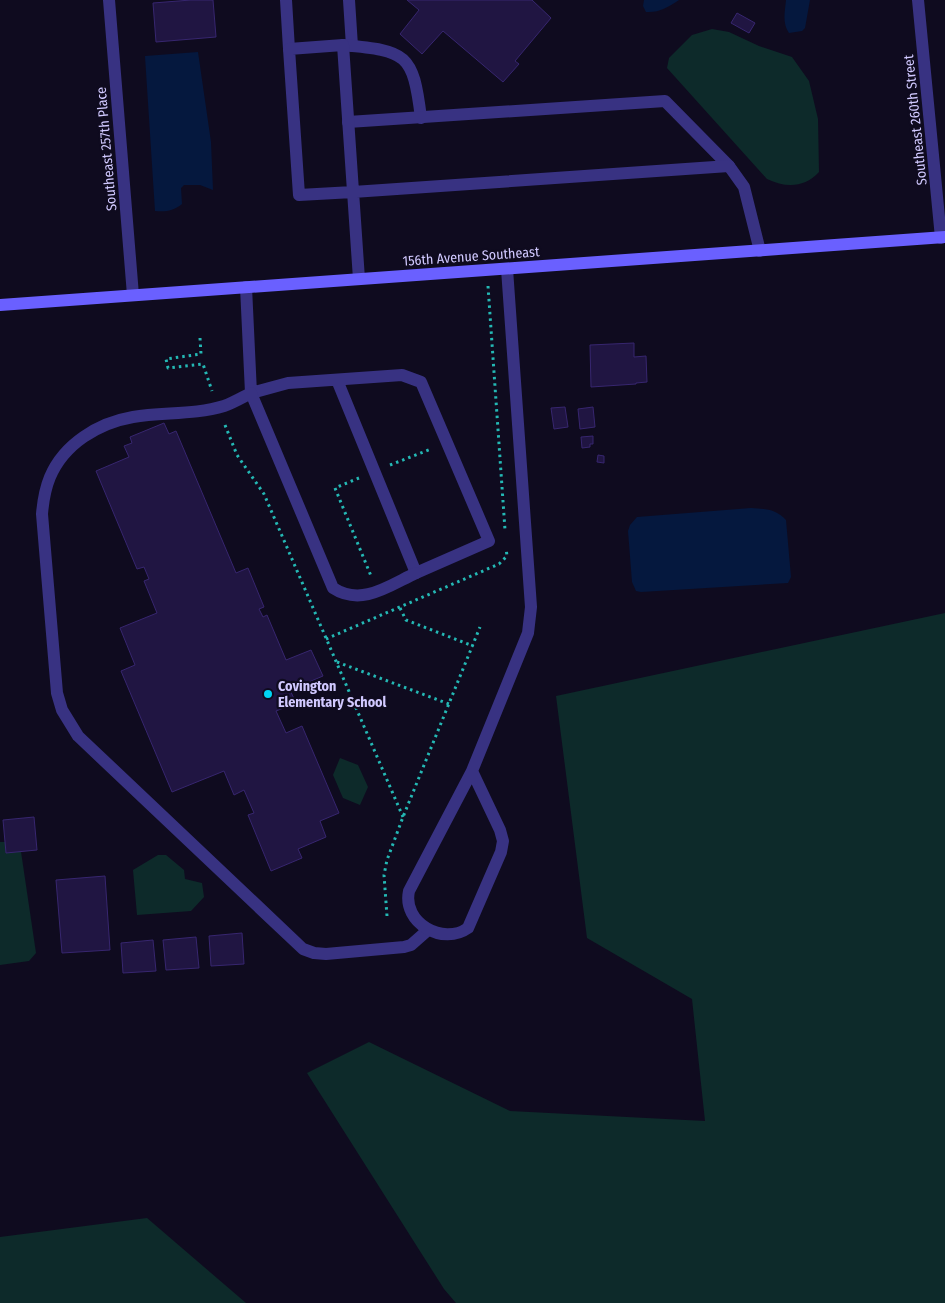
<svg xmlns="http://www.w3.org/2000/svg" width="945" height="1303" font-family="'Fira Sans Condensed',sans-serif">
<rect width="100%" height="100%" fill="#0f0b1f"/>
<g fill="#0d2a2a">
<path d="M712 29 729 32 759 46 792 57 809 81 818 119 819 172C804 188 786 188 767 179L667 68 669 58 692 35Z"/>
<polygon points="945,613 945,1303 456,1303 444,1289 307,1073 369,1042 510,1111 705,1121 692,999 587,938 556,696"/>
<polygon points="340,758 358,765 368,787 360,805 343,798 333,775"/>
<polygon points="0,842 14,842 20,845 36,953 29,961 0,965"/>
<polygon points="158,855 166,855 184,870 185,879 202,883 204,897 191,911 137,915 133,870"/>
<polygon points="147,1218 246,1303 0,1303 0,1237"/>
</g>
<g fill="#05183e">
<path d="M644 0H679C668 7 659 13 646 12L643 6Z"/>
<path d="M786 0H810L805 28 802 31 789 33C782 23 785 11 786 0Z"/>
<path d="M198 52 211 142 213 190 200 185H184L181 188 182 204C173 211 166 212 155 211L145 56Z"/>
<path d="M751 508C765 509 776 509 786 520L791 577 788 583 641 592 636 591 632 582 628 531 630 525 637 517Z"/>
</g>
<g fill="#201542" stroke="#37266f">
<polygon points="191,0 213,0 216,37 156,42 153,3"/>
<polygon points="407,0 532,0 551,18 515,61 519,64 503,82 443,31 422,54 400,34 419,10"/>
<polygon points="737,13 755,23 749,33 731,23"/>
<polygon points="634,343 634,357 646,356 647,382 636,383 636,384 591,387 590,345"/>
<polygon points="565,407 568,427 554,429 551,408"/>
<polygon points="593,407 595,427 580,429 578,409"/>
<polygon points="164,423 169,434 176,431 236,573 248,568 264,607 259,609 263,617 267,615 286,660 311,650 323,676 290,690 296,703 276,711 286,733 302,726 339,813 320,821 326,837 298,849 302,858 271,871 248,815 254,813 244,790 234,795 224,771 172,792 121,671 135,665 120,628 157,613 144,581 149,579 144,567 137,569 96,471 129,457 124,446 132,443 130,437"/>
<polygon points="593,436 593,444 590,444 590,447 582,448 581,437"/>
<polygon points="598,455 604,456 604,463 597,462"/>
<polygon points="34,817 37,850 6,853 3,820"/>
<polygon points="105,876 110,950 62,953 56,880"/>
<polygon points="242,933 244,964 211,966 209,936"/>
<polygon points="196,937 199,968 166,970 163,940"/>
<polygon points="153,940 156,971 123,973 121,943"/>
</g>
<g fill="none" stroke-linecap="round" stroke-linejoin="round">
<g stroke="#24b8b4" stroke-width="3" stroke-dasharray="2.5 4" stroke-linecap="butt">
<polyline points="488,286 505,530"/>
<polyline points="200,338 201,354 166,359 168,368 203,364 212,391"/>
<polyline points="225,425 237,455 264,494 403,817"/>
<polyline points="390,465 431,449"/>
<polyline points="359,478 335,488 371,576"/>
<polyline points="400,608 406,620 473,646"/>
<polyline points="326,639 499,564 507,556 506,548"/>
<polyline points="337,662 449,704"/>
<polyline points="387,916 384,875 387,860 403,817 480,627"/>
</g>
<g stroke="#383282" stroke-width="12">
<polyline points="286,0 289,49"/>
<polyline points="349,0 352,46"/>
<path d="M343 45C407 51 413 53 421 118"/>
<polyline points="348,122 665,101 729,166 744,187 760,251"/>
<path d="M359 279C354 201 349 123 343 45L289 49 299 195 353 192 729 166"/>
<polyline points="246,287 251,393 288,383 402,375 421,382 489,541 416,573 337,380"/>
<path d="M416 573C390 585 362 607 333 588L251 393C243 397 233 403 224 406 195 415 163 412 133 417 98 423 64 444 50 477 45 489 43 502 42 514L57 693 62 710 78 736 303 949 314 953 326 954 404 947 411 945 428 930"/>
<path d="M472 771 500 830 503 841 501 852 468 928C443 946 402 923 409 891L472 771 528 633 531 607 507 269"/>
</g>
<g stroke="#383282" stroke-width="12">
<polyline points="109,0 133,295"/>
<polyline points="918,0 941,238"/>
</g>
<polyline stroke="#6a60ff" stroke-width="12" points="0,305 945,237"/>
</g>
<circle fill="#00d4f4" stroke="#0f0b1f" stroke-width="2" cx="268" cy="694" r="5"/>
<g text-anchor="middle" stroke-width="4.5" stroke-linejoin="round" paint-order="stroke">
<g font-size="14" fill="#d1c9ff" stroke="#0f0b1f">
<text transform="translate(915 120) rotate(-96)" y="5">Southeast 260th Street</text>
<text transform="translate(106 149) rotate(-95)" y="5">Southeast 257th Place</text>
<text transform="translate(471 256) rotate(-4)" y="5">156th Avenue Southeast</text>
</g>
<g font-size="14" font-weight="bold" fill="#d1c9ff" stroke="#0f0b1f" text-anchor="start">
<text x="278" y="691">Covington<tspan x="278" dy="16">Elementary School</tspan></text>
</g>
</g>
</svg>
